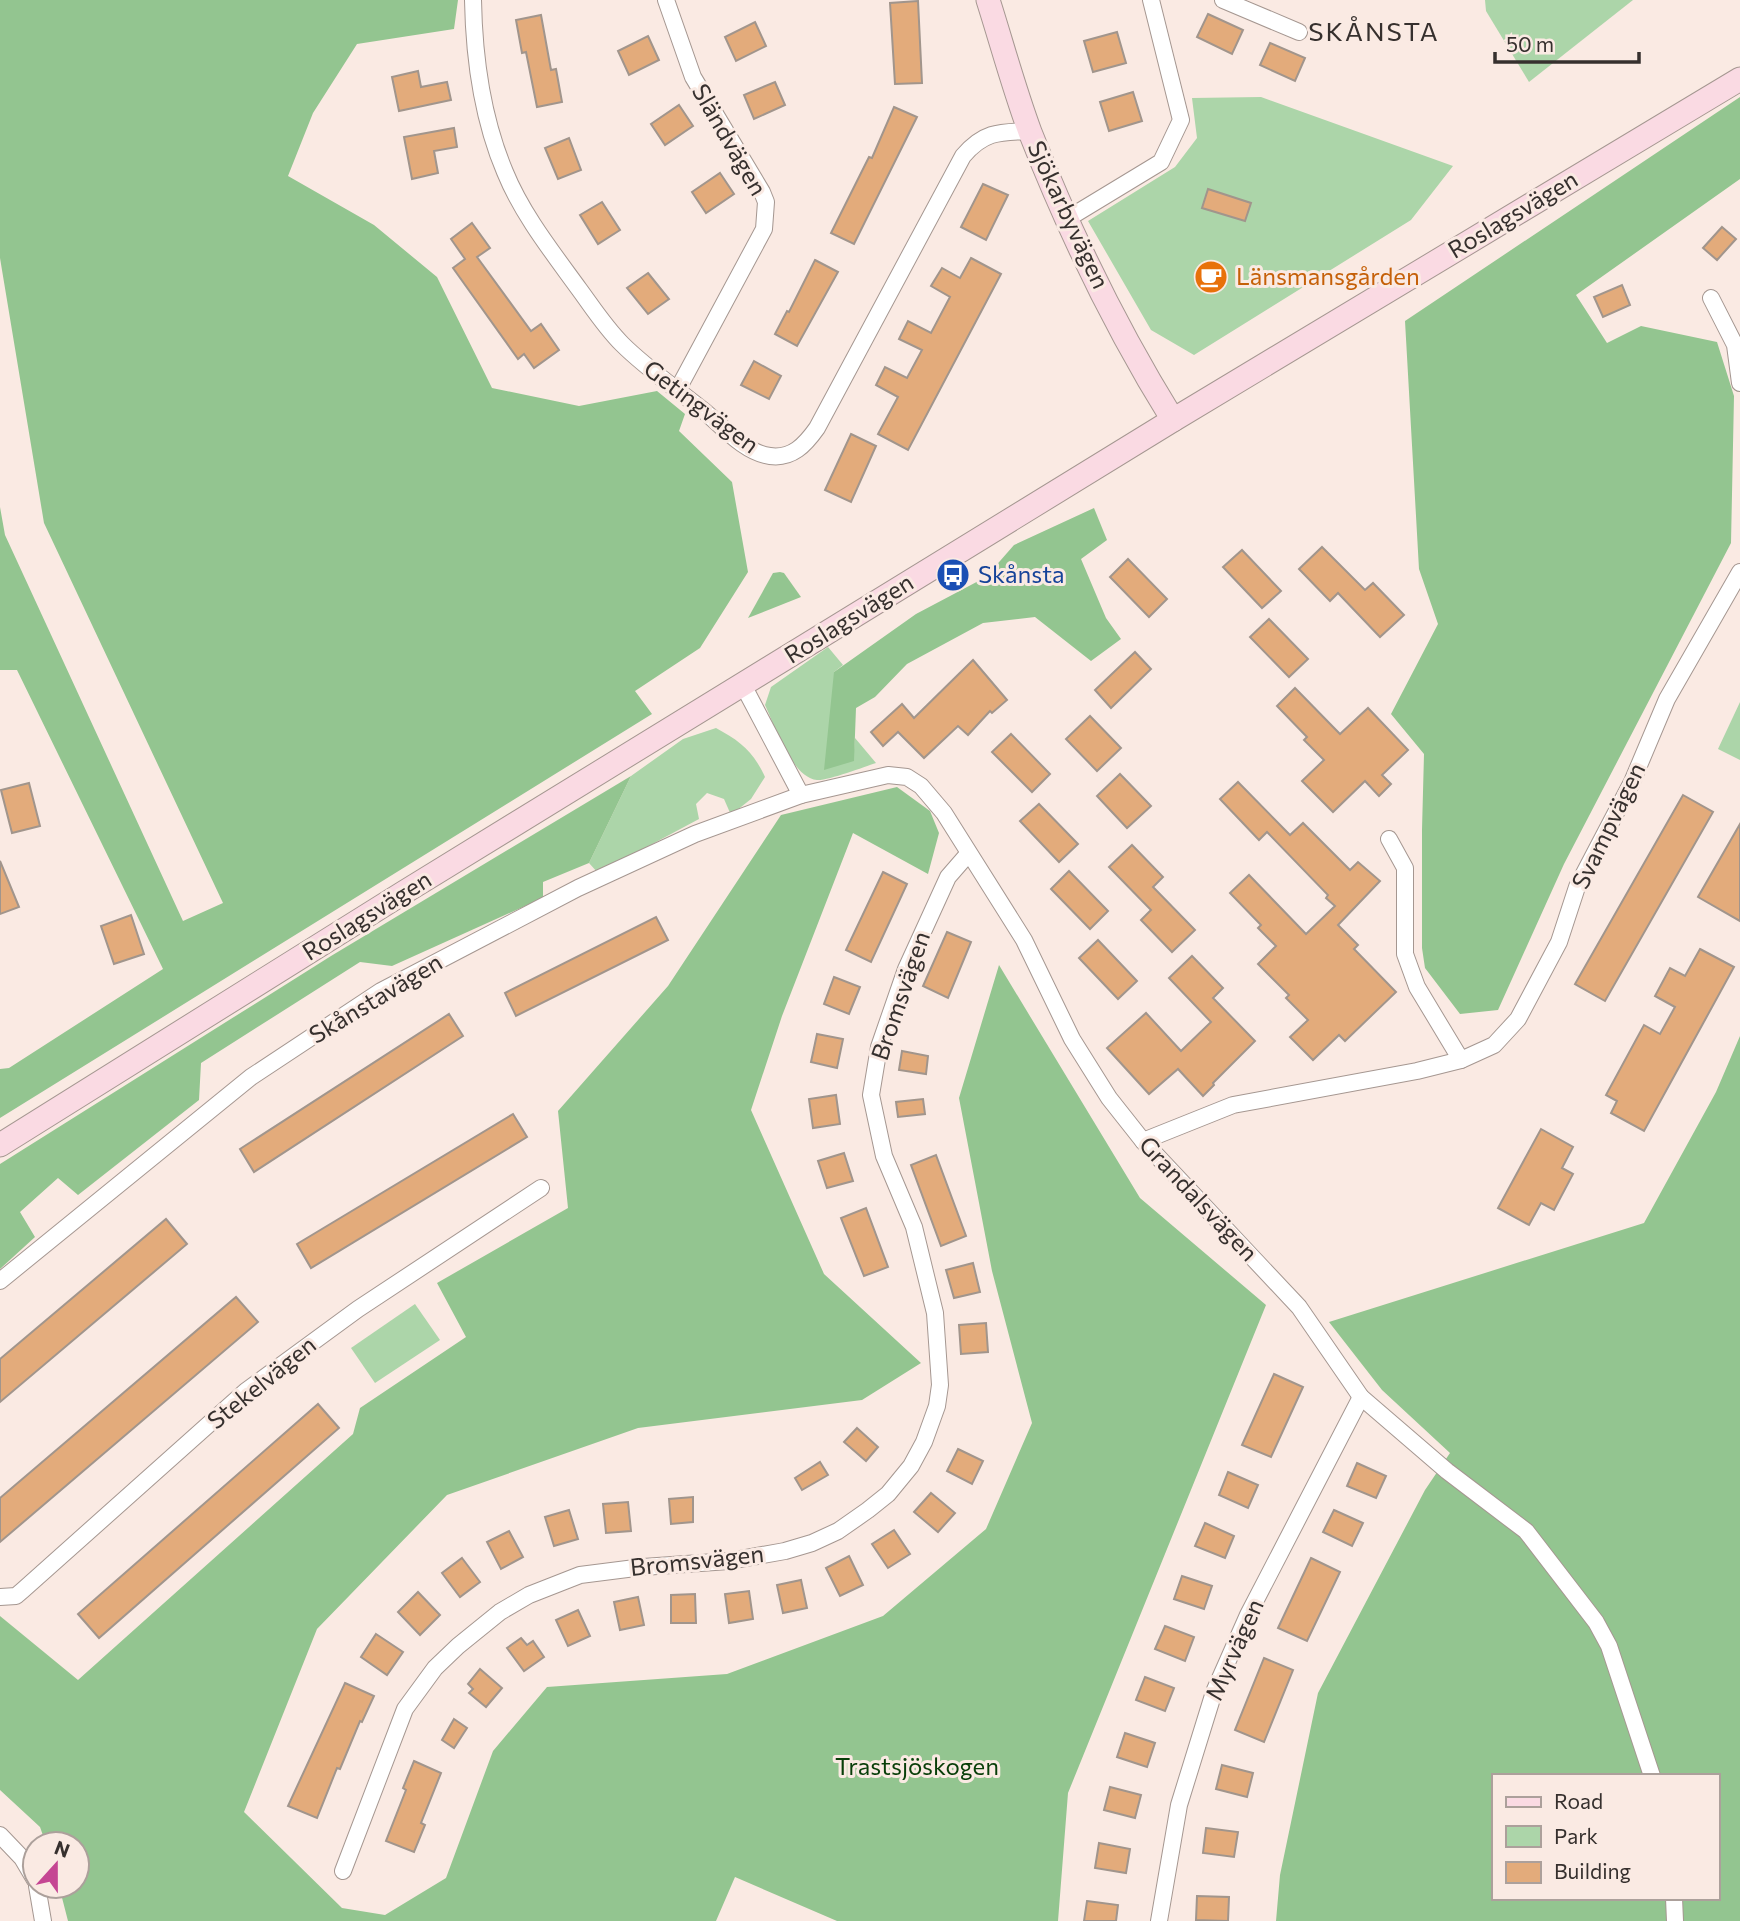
<svg xmlns="http://www.w3.org/2000/svg" width="1740" height="1921" font-family="Commissioner,sans-serif">
<rect width="100%" height="100%" fill="#faeae3"/>
<g fill="#acd5a9">
<polygon points="1485,0 1633,0 1529,82 1486,11"/>
<polygon points="1261,97 1453,166 1411,220 1194,355 1151,330 1088,221 1175,167 1197,138 1192,98"/>
<path d="M828 647 843 665 834 672 853 761 855 738 876 763C864 767 827 781 817 780 792 778 774 724 765 705L771 687Z"/>
<polygon points="1740,702 1740,760 1718,749"/>
<path d="M716 728C740 741 753 751 765 777L751 799 731 815 724 799 707 793 696 804 699 819 598 873 589 863 631 776 683 739Z"/>
<polygon points="415,1304 440,1340 375,1383 351,1348"/>
</g>
<g fill="#93c590" fill-rule="evenodd">
<polygon points="0,0 458,0 454,29 357,44 313,113 288,176 374,225 437,277 492,388 579,406 657,391 685,414 679,431 732,482 748,572 700,648 635,691 652,714 0,1118 0,1069 9,1068 163,969 17,670 0,670 0,507 5,535 183,921 223,903 44,523 0,258"/>
<polygon points="1740,97 1740,179 1576,295 1607,343 1641,326 1717,342 1734,396 1731,543 1564,864 1498,1010 1460,1014 1425,968 1422,948 1422,830 1424,754 1391,714 1438,624 1419,569 1405,321"/>
<polygon points="1094,508 1107,540 1081,559 1106,618 1121,639 1091,661 1035,617 983,623 907,664 875,697 856,708 854,761 824,770 834,672 916,614 986,577 1014,545"/>
<polygon points="780,572 784,573 801,597 748,618 773,573"/>
<polygon points="631,776 589,863 543,882 543,898 392,966 360,962 201,1063 199,1100 78,1195 58,1178 20,1212 35,1237 0,1269 0,1164 331,956"/>
<polygon points="897,787 930,811 939,833 928,874 853,833 782,1016 751,1110 824,1274 921,1363 862,1400 638,1428 447,1495 317,1629 244,1812 342,1908 385,1915 446,1878 493,1751 547,1687 727,1674 883,1616 986,1529 1032,1423 992,1271 959,1098 999,965 1140,1198 1266,1305 1068,1793 1058,1921 837,1921 735,1877 716,1921 68,1921 59,1886 77,1886 77,1844 46,1844 40,1827 0,1790 0,1616 78,1680 353,1434 360,1408 466,1337 437,1283 568,1208 558,1111 668,986 781,815"/>
<path d="M1740 1036V1921H1276L1280 1875 1318 1693 1425 1490 1450 1453 1382 1390 1329 1322 1644 1223 1716 1092ZM1493 1776H1717V1898H1493Z"/>
</g>
<g fill="#e3ab7b" stroke="#a1958c" stroke-width="2">
<polygon points="918,1 922,83 895,84 890,3"/>
<polygon points="1208,14 1243,30 1232,54 1197,37"/>
<polygon points="541,15 551,70 556,69 562,102 537,107 526,52 522,53 516,20"/>
<polygon points="755,22 766,46 736,61 725,37"/>
<polygon points="1117,32 1126,63 1093,72 1084,41"/>
<polygon points="648,36 659,60 629,75 618,51"/>
<polygon points="1270,43 1305,58 1295,81 1260,65"/>
<polygon points="418,71 421,87 447,82 451,100 399,111 392,77"/>
<polygon points="775,82 785,105 754,119 744,95"/>
<polygon points="1133,92 1142,121 1109,131 1100,102"/>
<polygon points="679,105 693,126 665,145 651,124"/>
<polygon points="894,107 917,117 854,244 831,233 869,157 872,158"/>
<polygon points="454,128 457,147 434,151 438,173 412,179 404,137"/>
<polygon points="569,138 581,170 558,179 545,148"/>
<polygon points="720,173 734,194 706,213 692,192"/>
<polygon points="983,184 1008,195 986,240 961,227"/>
<polygon points="1208,189 1251,203 1245,221 1202,208"/>
<polygon points="602,202 620,230 598,244 580,215"/>
<polygon points="472,223 490,248 477,257 531,331 541,324 559,350 534,368 524,354 518,359 453,268 465,259 451,239"/>
<polygon points="1722,227 1736,239 1717,260 1703,248"/>
<polygon points="971,258 1001,274 908,450 878,434 898,397 876,385 885,367 907,378 922,350 899,339 908,321 931,333 950,297 931,286 942,268 960,278"/>
<polygon points="815,260 838,272 797,346 775,334 787,311 789,312"/>
<polygon points="648,273 669,299 648,314 627,288"/>
<polygon points="1622,285 1630,305 1603,317 1594,297"/>
<polygon points="754,361 781,376 769,399 741,385"/>
<polygon points="851,434 876,446 851,502 825,490"/>
<polygon points="1322,547 1365,590 1373,583 1404,615 1380,637 1338,593 1330,601 1299,569"/>
<polygon points="1242,550 1281,591 1262,608 1223,567"/>
<polygon points="1128,559 1167,599 1149,617 1110,577"/>
<polygon points="1269,619 1308,659 1289,677 1250,637"/>
<polygon points="1135,652 1151,669 1111,708 1095,690"/>
<polygon points="973,660 1007,700 992,713 990,711 968,735 958,726 924,758 898,732 883,746 871,732 902,704 914,718"/>
<polygon points="1295,688 1340,734 1368,708 1408,750 1382,775 1391,784 1379,796 1365,781 1333,812 1302,781 1324,760 1304,740 1307,737 1277,706"/>
<polygon points="1090,716 1121,748 1097,771 1066,739"/>
<polygon points="1011,734 1050,774 1032,792 992,752"/>
<polygon points="1120,774 1151,806 1127,828 1097,796"/>
<polygon points="1238,782 1290,835 1303,823 1350,870 1358,862 1380,881 1338,925 1358,945 1354,949 1396,992 1345,1041 1339,1035 1313,1060 1290,1037 1308,1020 1286,998 1289,995 1258,964 1276,946 1258,928 1261,925 1230,893 1249,875 1306,934 1335,906 1326,898 1328,895 1267,832 1259,840 1220,799"/>
<polygon points="29,783 40,826 12,833 1,790"/>
<polygon points="1683,795 1713,812 1605,1001 1575,984"/>
<polygon points="1039,804 1078,844 1059,862 1020,821"/>
<polygon points="1740,824 1740,921 1698,897"/>
<polygon points="1132,845 1163,877 1153,887 1195,930 1172,952 1141,920 1151,910 1109,867"/>
<polygon points="0,861 19,907 0,914"/>
<polygon points="1069,871 1108,911 1090,929 1051,889"/>
<polygon points="883,872 907,884 871,962 846,950"/>
<polygon points="131,915 144,954 114,964 101,926"/>
<polygon points="656,917 668,940 516,1016 505,993"/>
<polygon points="947,932 971,942 948,998 923,986"/>
<polygon points="1098,940 1137,981 1118,999 1079,958"/>
<polygon points="1700,949 1734,967 1644,1131 1611,1113 1617,1101 1606,1095 1644,1025 1660,1034 1675,1007 1655,996 1670,968 1685,976"/>
<polygon points="1192,956 1223,988 1213,998 1255,1041 1213,1083 1214,1085 1203,1096 1178,1069 1149,1094 1107,1048 1146,1013 1181,1051 1211,1022 1169,978"/>
<polygon points="834,977 860,987 849,1014 824,1004"/>
<polygon points="449,1014 463,1036 254,1172 240,1149"/>
<polygon points="817,1034 843,1039 837,1068 811,1062"/>
<polygon points="902,1051 928,1056 926,1074 899,1070"/>
<polygon points="836,1095 840,1124 813,1128 809,1099"/>
<polygon points="923,1099 925,1114 898,1117 896,1102"/>
<polygon points="513,1114 527,1137 311,1268 297,1244"/>
<polygon points="1541,1129 1573,1147 1562,1168 1573,1174 1554,1210 1541,1203 1529,1225 1498,1208"/>
<polygon points="844,1153 853,1181 827,1188 818,1161"/>
<polygon points="936,1155 966,1236 941,1246 911,1165"/>
<polygon points="866,1208 888,1267 864,1276 841,1218"/>
<polygon points="166,1219 187,1244 0,1402 0,1359"/>
<polygon points="973,1263 980,1292 954,1298 946,1270"/>
<polygon points="236,1297 258,1322 0,1542 0,1498"/>
<polygon points="986,1323 988,1352 961,1354 959,1325"/>
<polygon points="1274,1374 1303,1387 1271,1457 1242,1445"/>
<polygon points="318,1404 339,1428 99,1638 78,1614"/>
<polygon points="857,1428 878,1447 866,1461 844,1442"/>
<polygon points="958,1449 983,1461 972,1484 947,1471"/>
<polygon points="820,1462 828,1475 802,1490 795,1478"/>
<polygon points="1357,1463 1386,1476 1376,1498 1347,1486"/>
<polygon points="1228,1472 1258,1485 1248,1508 1219,1495"/>
<polygon points="931,1493 955,1513 938,1532 914,1512"/>
<polygon points="693,1497 693,1522 671,1524 669,1499"/>
<polygon points="628,1502 631,1531 606,1533 603,1504"/>
<polygon points="569,1510 578,1539 554,1546 545,1517"/>
<polygon points="1334,1510 1363,1523 1352,1546 1323,1532"/>
<polygon points="1205,1523 1234,1536 1225,1558 1195,1546"/>
<polygon points="894,1530 910,1554 888,1568 872,1544"/>
<polygon points="509,1531 523,1557 501,1569 487,1542"/>
<polygon points="849,1556 863,1585 840,1596 826,1568"/>
<polygon points="462,1558 480,1582 460,1597 442,1573"/>
<polygon points="1311,1558 1340,1572 1307,1641 1278,1628"/>
<polygon points="1182,1576 1212,1586 1204,1609 1174,1599"/>
<polygon points="801,1580 807,1608 783,1613 777,1585"/>
<polygon points="749,1591 753,1619 729,1623 725,1594"/>
<polygon points="418,1592 440,1615 420,1635 398,1612"/>
<polygon points="695,1594 696,1623 671,1623 671,1595"/>
<polygon points="638,1597 644,1625 620,1630 614,1602"/>
<polygon points="578,1610 590,1636 568,1646 556,1620"/>
<polygon points="1165,1626 1194,1637 1185,1661 1155,1649"/>
<polygon points="376,1634 403,1652 387,1675 361,1657"/>
<polygon points="521,1638 527,1645 533,1641 544,1657 524,1671 507,1648"/>
<polygon points="1264,1658 1293,1670 1264,1742 1235,1730"/>
<polygon points="480,1669 502,1688 486,1707 469,1693 473,1689 468,1684"/>
<polygon points="1145,1677 1174,1688 1165,1711 1136,1700"/>
<polygon points="345,1683 374,1696 362,1722 360,1721 340,1769 337,1768 317,1818 288,1806"/>
<polygon points="454,1719 467,1728 454,1748 442,1740"/>
<polygon points="1125,1733 1155,1743 1147,1767 1117,1757"/>
<polygon points="414,1761 441,1773 421,1823 425,1825 414,1852 386,1841 406,1790 403,1788"/>
<polygon points="1222,1765 1253,1773 1247,1797 1216,1789"/>
<polygon points="1110,1787 1141,1795 1135,1818 1104,1810"/>
<polygon points="1206,1828 1238,1832 1234,1857 1203,1853"/>
<polygon points="1099,1843 1130,1849 1126,1873 1095,1868"/>
<polygon points="1197,1896 1229,1897 1228,1921 1196,1920"/>
<polygon points="1087,1901 1118,1905 1116,1921 1084,1921"/>
</g>
<g fill="none" stroke-linecap="round" stroke-linejoin="round">
<defs>
<g id="street">
<path d="M473 0C474 57 483 120 505 172 522 214 553 253 579 289 593 308 605 327 622 344 647 369 677 389 704 411 722 426 745 453 770 456 792 459 805 445 817 428L963 156C984 131 1000 132 1030 131"/>
<polyline points="666,0 693,77 762,192 766,202 764,229 678,389"/>
<polyline points="1223,0 1299,32"/>
<polyline points="1067,219 1161,162 1181,120 1151,0"/>
<polyline points="1711,298 1735,345 1740,383"/>
<polyline points="743,685 801,795 888,775 907,777 921,786 944,813 1024,940 1072,1039 1109,1098 1143,1141 1299,1307 1361,1397 1447,1471 1526,1531 1596,1622 1609,1646 1652,1776"/>
<polyline points="1389,839 1405,868 1405,954 1417,987 1461,1060"/>
<polyline points="1143,1141 1233,1105 1417,1071 1461,1060 1494,1045 1518,1019 1559,942 1577,887 1632,782 1667,699 1740,572"/>
<polyline points="0,1281 251,1077 381,991 578,888 695,834 801,795"/>
<polyline points="0,1597 16,1596 23,1590 246,1391 358,1309 541,1188"/>
<polyline points="0,1835 22,1858 35,1880"/>
<polyline points="343,1871 405,1709 435,1668 458,1646 500,1612 529,1595 580,1575 643,1567 729,1561 785,1551 812,1543 838,1531 868,1510 888,1494 911,1466 924,1442 937,1406 940,1385 935,1313 914,1227 884,1156 871,1095 879,1047 906,969 948,877 968,854"/>
<polyline points="37,1886 43,1921"/>
<polyline points="1674,1898 1675,1921"/>
<polyline points="1159,1921 1179,1805 1214,1692 1248,1615 1361,1397"/>
</g>
<g id="secondary">
<path d="M988 0C1002 44 1014 89 1030 132 1069 231 1117 330 1173 420"/>
<polyline points="0,1145 403,893 1173,420 1740,79"/>
</g>
</defs>
<use href="#street" stroke="#a59791" stroke-width="18"/>
<use href="#secondary" stroke="#a59791" stroke-width="25"/>
<use href="#street" stroke="#fff" stroke-width="16"/>
<use href="#secondary" stroke="#fadae3" stroke-width="23"/>
</g>
<defs>
<symbol id="cafe-disc" viewBox="-11 -11 22 22"><circle r="9.5" fill="#e8710a" stroke="#faeae3"/><path d="M-5.5-4.5H6V0H3Q3 3.5 0 3.5H-2.5Q-5.5 3.5-5.5 0ZM3-3.2v2h1.7v-2ZM-6 4.5H4V6H-6Z" fill="#fff"/></symbol>
<symbol id="bus-disc" viewBox="-11 -11 22 22"><circle r="9.5" fill="#1a4fb4" stroke="#faeae3"/><path d="M-5-6H5V4H4V6H2V4H-2V6H-4V4H-5ZM-3.5-4V0h7V-4ZM-3.5 1.2v1.5H-2V1.2ZM2 1.2v1.5H3.5V1.2Z" fill="#fff"/></symbol>
</defs>
<g fill-rule="evenodd">
<use href="#cafe-disc" x="1192" y="258" width="38" height="38"/>
<use href="#bus-disc" x="934" y="556" width="38" height="38"/>
</g>
<g text-anchor="middle" stroke-width="6" stroke-linejoin="round" paint-order="stroke">
<g font-size="24" fill="#36302e" stroke="#faeae3">
<text transform="translate(729 140) rotate(60)" y="8">Sländvägen</text>
<text transform="translate(1068 215) rotate(65)" y="8">Sjökarbyvägen</text>
<text transform="translate(1513 215) rotate(-31)" y="8">Roslagsvägen</text>
<text transform="translate(701 407) rotate(37)" y="8">Getingvägen</text>
<text transform="translate(849 619) rotate(-32)" y="8">Roslagsvägen</text>
<text transform="translate(1609 826) rotate(-64)" y="8">Svampvägen</text>
<text transform="translate(367 916) rotate(-32)" y="8">Roslagsvägen</text>
<text transform="translate(901 996) rotate(-71)" y="8">Bromsvägen</text>
<text transform="translate(376 999) rotate(-31)" y="8">Skånstavägen</text>
<text transform="translate(1198 1199) rotate(47)" y="8">Grandalsvägen</text>
<text transform="translate(262 1383) rotate(-39)" y="8">Stekelvägen</text>
<text transform="translate(697 1561) rotate(-6)" y="8">Bromsvägen</text>
<text transform="translate(1235 1650) rotate(-66)" y="8">Myrvägen</text>
</g>
<g font-size="24" fill="#c56008" stroke="#faeae3" text-anchor="start">
<text x="1236" y="285">Länsmansgården</text>
</g>
<g font-size="24" fill="#164399" stroke="#faeae3" text-anchor="start">
<text x="978" y="583">Skånsta</text>
</g>
<g font-size="24" fill="#083e09" stroke="#faeae3">
<text x="917" y="1775">Trastsjöskogen</text>
</g>
<g font-size="26" letter-spacing="2" fill="#36302e" stroke="#faeae3">
<text x="1374" y="41">SKÅNSTA</text>
</g>
</g>
<rect x="1492" y="1774" width="228" height="126" fill="#faeae3" stroke="#aca09b" stroke-width="2"/>
<rect x="1506" y="1797" width="35" height="10" fill="#fadae3" stroke="#aca09b" stroke-width="2"/>
<text x="1554" y="1809" font-size="21" fill="#36302e">Road</text>
<rect x="1506" y="1826" width="35" height="21" fill="#acd5a9" stroke="#aca09b" stroke-width="2"/>
<text x="1554" y="1844" font-size="21" fill="#36302e">Park</text>
<rect x="1506" y="1862" width="35" height="21" fill="#e3ab7b" stroke="#aca09b" stroke-width="2"/>
<text x="1554" y="1879" font-size="21" fill="#36302e">Building</text>
<g transform="translate(56 1865) rotate(21)"><circle r="33" fill="#faeae3" stroke="#aca09b" stroke-width="2"/>
<path d="M0-5L12 26L0 18L-12 26Z" fill="#c54693"/>
<text y="-10" font-size="19" font-weight="bold" text-anchor="middle" fill="#36302e">N</text>
</g>
<path d="M1495 52v10h144v-10" fill="none" stroke="#36302e" stroke-width="3.5"/>
<text x="1506" y="52" font-size="21" fill="#36302e" stroke="#faeae3" stroke-width="5" paint-order="stroke">50 m</text>
</svg>
